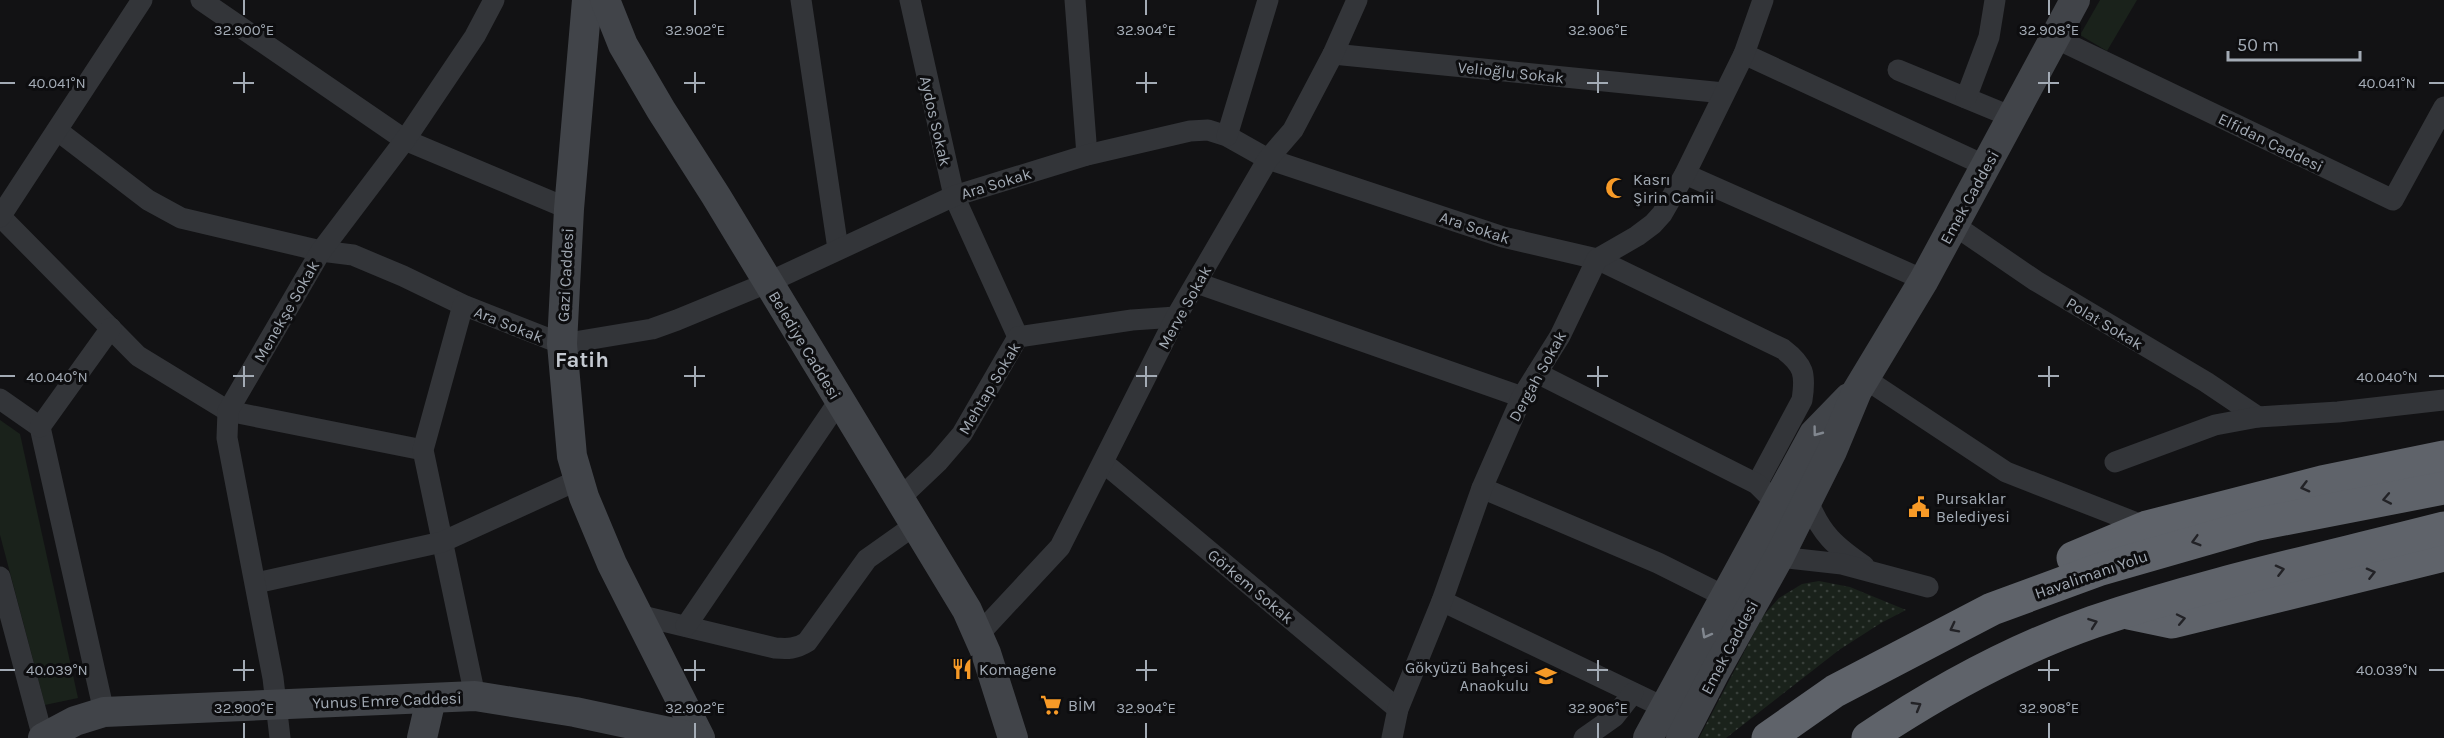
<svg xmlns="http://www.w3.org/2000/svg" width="2444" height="738" font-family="Karla,sans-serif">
<defs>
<pattern id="grass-dots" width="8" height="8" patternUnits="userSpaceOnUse" patternTransform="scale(1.5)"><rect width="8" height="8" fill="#1a221b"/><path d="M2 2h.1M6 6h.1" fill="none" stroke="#383f3a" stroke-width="1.8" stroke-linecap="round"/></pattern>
</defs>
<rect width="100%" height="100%" fill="#121214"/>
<polygon fill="url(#grass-dots)" points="1819,581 1850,587 1906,610 1881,623 1839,650 1726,738 1699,738 1763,616 1779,598 1802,584"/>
<g fill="#1a221b">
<polygon points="2100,0 2137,0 2107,51 2080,35"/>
<polygon points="0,420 20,434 78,698 45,705 0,535"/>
</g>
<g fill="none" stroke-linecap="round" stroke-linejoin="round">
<g stroke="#333539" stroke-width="21">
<polyline points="201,0 405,140 569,209"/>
<polyline points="801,0 838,249"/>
<polyline points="910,0 954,196 1018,337"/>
<polyline points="1075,0 1087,155"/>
<polyline points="2055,38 2393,200 2444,107"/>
<polyline points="1333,54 1724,93"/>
<polyline points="1744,54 1986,166"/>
<polyline points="1898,70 2012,117"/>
<polyline points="1966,98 1989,37 1995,0"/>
<path d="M58 131 148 200 181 218 321 251 353 255 403 276 463 305 562 344 652 329 677 320 767 283 954 196 1087 155 1190 131 1208 130 1227 136 1268 159 1503 237 1597 259 1783 349C1804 365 1806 374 1802 400L1757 484"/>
<polyline points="1227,136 1268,0"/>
<polyline points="1685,174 1924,280"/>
<polyline points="0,216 138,356 228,411 423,450"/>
<polyline points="0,217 142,0"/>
<polyline points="1954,225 2036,281 2206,382 2258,417"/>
<polyline points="1197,283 1522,397"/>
<polyline points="463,305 423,450 475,696"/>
<polyline points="1537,373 1757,484 1767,494"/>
<polyline points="1864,378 2006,472 2147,527"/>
<polyline points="0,399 40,427 104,712"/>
<polyline points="40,427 111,328"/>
<polyline points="2115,462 2215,425 2258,417 2338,412 2444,400"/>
<polyline points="1104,463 1398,709"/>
<polyline points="1482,488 1658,563 1726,597"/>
<polyline points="898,500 938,462 962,434 1018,337 1132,320 1176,317"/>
<path d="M1808 501C1821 534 1835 546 1864 566"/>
<polyline points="1779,557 1842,564 1928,587"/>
<polyline points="0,577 43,738"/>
<polyline points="256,583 442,542 578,480"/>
<polyline points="1442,601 1665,708"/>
<path d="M638 615 775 648C788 649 796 649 807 642L867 559 915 525"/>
<polyline points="686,626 839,401"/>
<polyline points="979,634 1060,547 1176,317 1268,159 1293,130 1333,54 1357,0"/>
<polyline points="280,738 273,678 227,438 228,411 321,251 405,140 475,36 494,0"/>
<polyline points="1392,738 1398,709 1442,601 1482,488 1522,397 1560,336 1597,259 1637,236 1653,224 1662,214 1685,174 1744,54 1763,0"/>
<polyline points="1584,738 1614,717 1633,693"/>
</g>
<g stroke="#414449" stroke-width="30">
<polyline points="587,0 569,209 562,344 572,456 584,497 612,564 700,738"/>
<polyline points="605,0 623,45 661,110 716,196 967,610 986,653 1013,738"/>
<polyline points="43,738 75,721 104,712 475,696 575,712 697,738"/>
<polyline points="422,738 431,699"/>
<polyline points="1648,738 1814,434 1849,398"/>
<polyline points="1681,738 1715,672 1779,557 1832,451 1857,391 1924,280 2075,0"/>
</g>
<g stroke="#5f636a" stroke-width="33">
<polyline points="2073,558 2147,527 2322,482 2444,457"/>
<polyline points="2129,613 2172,622 2444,555"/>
<polyline points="1768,738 1835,691 1992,609 2098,570 2258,524 2444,488"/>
<path d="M1868 738C1938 691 2013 650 2093 622 2208 583 2327 558 2444 528"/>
</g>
</g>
<defs><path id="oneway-chevron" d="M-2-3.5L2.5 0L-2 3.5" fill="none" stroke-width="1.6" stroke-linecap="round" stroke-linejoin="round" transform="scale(1.5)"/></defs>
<g stroke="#81878f">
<use href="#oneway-chevron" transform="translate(1817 432) rotate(127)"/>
<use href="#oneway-chevron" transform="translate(1706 634) rotate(119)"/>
</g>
<g stroke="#222226">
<use href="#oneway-chevron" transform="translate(2305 487) rotate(165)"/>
<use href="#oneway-chevron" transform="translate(2387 499) rotate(169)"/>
<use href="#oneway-chevron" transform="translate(2196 541) rotate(164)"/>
<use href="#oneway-chevron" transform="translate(2280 570) rotate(-14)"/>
<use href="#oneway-chevron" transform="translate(2371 573) rotate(-14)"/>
<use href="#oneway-chevron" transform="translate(2181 619) rotate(-12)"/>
<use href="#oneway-chevron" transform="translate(2093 623) rotate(-20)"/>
<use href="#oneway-chevron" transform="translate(1954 628) rotate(153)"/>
<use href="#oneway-chevron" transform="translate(1917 706) rotate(-30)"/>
</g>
<path fill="none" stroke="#a3abb5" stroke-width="2" d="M244 0V15M695 0V15M1146 0V15M1598 0V15M2049 0V15M244 72V93M695 72V93M1146 72V93M1598 72V93M2049 72V93M0 83H15M233 83H254M684 83H705M1136 83H1157M1587 83H1608M2038 83H2059M2429 83H2444M244 366V387M695 366V387M1146 366V387M1598 366V387M2049 366V387M0 376H15M233 376H254M684 376H705M1136 376H1157M1587 376H1608M2038 376H2059M2429 376H2444M244 660V681M695 660V681M1146 660V681M1598 660V681M2049 660V681M0 670H15M233 670H254M684 670H705M1136 670H1157M1587 670H1608M2038 670H2059M2429 670H2444M244 723V738M695 723V738M1146 723V738M1598 723V738M2049 723V738"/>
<defs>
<symbol id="mosque-bare" viewBox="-9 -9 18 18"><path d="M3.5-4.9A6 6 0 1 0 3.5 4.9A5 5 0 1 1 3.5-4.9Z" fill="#f79a27" stroke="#0d0d0f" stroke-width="2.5" paint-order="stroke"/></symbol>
<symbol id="civic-bare" viewBox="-9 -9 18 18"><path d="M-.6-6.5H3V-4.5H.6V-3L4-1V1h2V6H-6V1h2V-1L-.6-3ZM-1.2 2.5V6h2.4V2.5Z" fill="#f79a27" stroke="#0d0d0f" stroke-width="2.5" paint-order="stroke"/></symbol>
<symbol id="restaurant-bare" viewBox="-9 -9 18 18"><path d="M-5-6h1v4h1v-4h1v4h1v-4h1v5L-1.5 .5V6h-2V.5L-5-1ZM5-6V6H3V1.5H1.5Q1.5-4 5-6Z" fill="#f79a27" stroke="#0d0d0f" stroke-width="2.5" paint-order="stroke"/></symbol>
<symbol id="school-bare" viewBox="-9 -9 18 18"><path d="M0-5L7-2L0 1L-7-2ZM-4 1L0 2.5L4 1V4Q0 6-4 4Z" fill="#f79a27" stroke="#0d0d0f" stroke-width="2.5" paint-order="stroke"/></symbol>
<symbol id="supermarket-bare" viewBox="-9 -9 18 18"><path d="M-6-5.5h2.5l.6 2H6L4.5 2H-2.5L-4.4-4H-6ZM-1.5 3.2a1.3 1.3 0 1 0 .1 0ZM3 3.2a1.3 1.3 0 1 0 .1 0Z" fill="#f79a27" stroke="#0d0d0f" stroke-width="2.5" paint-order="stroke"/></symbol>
</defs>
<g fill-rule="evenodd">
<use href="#mosque-bare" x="1601" y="173" width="30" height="30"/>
<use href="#civic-bare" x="1904" y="492" width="30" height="30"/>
<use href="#restaurant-bare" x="947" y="654" width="30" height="30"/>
<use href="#school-bare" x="1531" y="661" width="30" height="30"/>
<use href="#supermarket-bare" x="1036" y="690" width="30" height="30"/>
</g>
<g text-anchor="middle" stroke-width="6" stroke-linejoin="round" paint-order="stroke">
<g font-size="16" fill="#a3abb5" stroke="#0d0d0f">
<text transform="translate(1511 72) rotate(6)" y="6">Velioğlu Sokak</text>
<text transform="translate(936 121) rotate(77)" y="6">Aydos Sokak</text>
<text transform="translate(2271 142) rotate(26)" y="6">Elfidan Caddesi</text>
<text transform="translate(996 183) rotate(-17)" y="6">Ara Sokak</text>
<text transform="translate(1969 197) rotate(-61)" y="6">Emek Caddesi</text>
<text transform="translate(1475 227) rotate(18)" y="6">Ara Sokak</text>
<text transform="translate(565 275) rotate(-87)" y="6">Gazi Caddesi</text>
<text transform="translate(1184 307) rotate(-61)" y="6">Merve Sokak</text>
<text transform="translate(286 311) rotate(-60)" y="6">Menekşe Sokak</text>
<text transform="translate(2105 323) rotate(31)" y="6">Polat Sokak</text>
<text transform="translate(509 324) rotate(22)" y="6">Ara Sokak</text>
<text transform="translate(805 345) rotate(59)" y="6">Belediye Caddesi</text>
<text transform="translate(1537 376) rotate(-61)" y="6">Dergah Sokak</text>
<text transform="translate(989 388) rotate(-59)" y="6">Mehtap Sokak</text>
<text transform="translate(2091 574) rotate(-19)" y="6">Havalimanı Yolu</text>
<text transform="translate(1251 586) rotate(40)" y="6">Görkem Sokak</text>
<text transform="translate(1729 647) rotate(-62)" y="6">Emek Caddesi</text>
<text transform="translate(387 700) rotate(-2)" y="6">Yunus Emre Caddesi</text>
</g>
<g font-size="16" fill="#a3abb5" stroke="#0d0d0f" text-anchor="start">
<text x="1633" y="185">Kasrı<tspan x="1633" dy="18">Şirin Camii</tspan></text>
<text x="1936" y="504">Pursaklar<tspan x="1936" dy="18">Belediyesi</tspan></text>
<text x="1529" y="673" text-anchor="end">Gökyüzü Bahçesi<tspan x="1529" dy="18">Anaokulu</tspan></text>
<text x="979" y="675">Komagene</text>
<text x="1068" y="711">BİM</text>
</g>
<g font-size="22" font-weight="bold" fill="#c4c9d1" stroke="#0d0d0f">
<text x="582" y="367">Fatih</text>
</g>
</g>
<g font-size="15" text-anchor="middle" fill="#a3abb5" stroke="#0d0d0f" stroke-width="6" stroke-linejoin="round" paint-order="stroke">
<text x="244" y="35">32.900°E</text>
<text x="695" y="35">32.902°E</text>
<text x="1146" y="35">32.904°E</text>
<text x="1598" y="35">32.906°E</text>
<text x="2049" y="35">32.908°E</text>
<text x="57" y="88">40.041°N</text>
<text x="2387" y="88">40.041°N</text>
<text x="57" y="382">40.040°N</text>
<text x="2387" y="382">40.040°N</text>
<text x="57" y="675">40.039°N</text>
<text x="2387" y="675">40.039°N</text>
<text x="244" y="713">32.900°E</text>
<text x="695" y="713">32.902°E</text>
<text x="1146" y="713">32.904°E</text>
<text x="1598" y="713">32.906°E</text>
<text x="2049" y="713">32.908°E</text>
</g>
<path d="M2228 51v9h132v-9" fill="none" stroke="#a3abb5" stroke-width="3"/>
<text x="2237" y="51" font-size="18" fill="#a3abb5" stroke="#0d0d0f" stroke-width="4.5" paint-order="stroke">50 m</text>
</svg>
